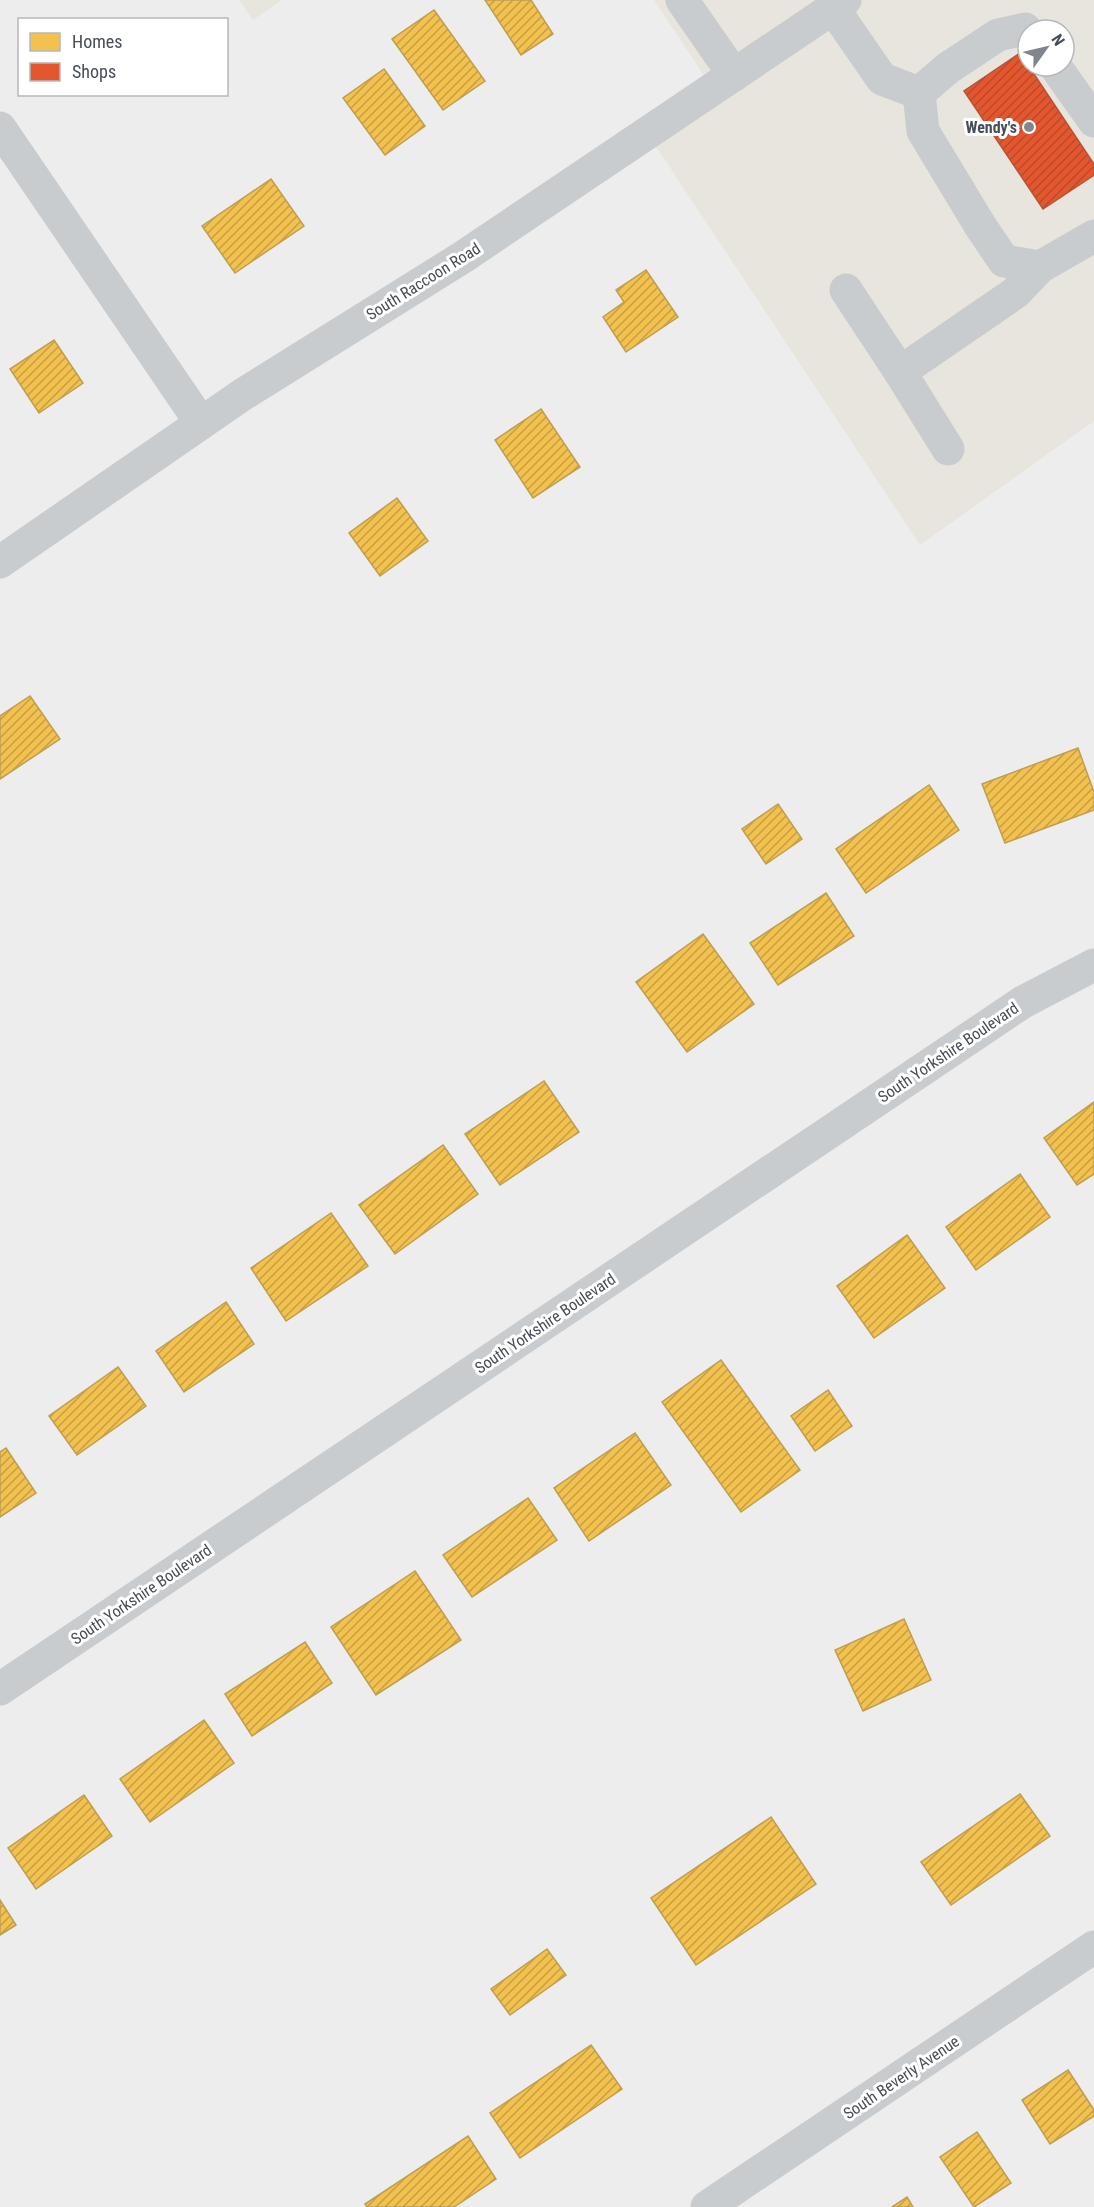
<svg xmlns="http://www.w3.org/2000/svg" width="1094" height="2207" font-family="'Roboto Condensed',sans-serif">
<defs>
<pattern id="homes-hatch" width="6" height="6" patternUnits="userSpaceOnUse" patternTransform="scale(1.5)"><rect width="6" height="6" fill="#f2c14e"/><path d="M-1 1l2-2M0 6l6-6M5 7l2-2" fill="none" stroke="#c69f44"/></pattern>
<pattern id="shops-hatch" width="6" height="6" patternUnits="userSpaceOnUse" patternTransform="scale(1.5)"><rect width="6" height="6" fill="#e4572e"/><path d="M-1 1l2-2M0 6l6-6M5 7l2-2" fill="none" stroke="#bb4a2a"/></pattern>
</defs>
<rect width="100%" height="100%" fill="#eeeded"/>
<g fill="#e7e5dd" fill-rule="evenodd">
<polygon points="239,0 282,0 253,20"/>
<path d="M654 0H1094V421L920 545 647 133 713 89ZM1028 30H1064V66H1028Z"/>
</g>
<g fill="url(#homes-hatch)" stroke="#be9e51" stroke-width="1.5">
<polygon points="485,0 531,0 553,34 521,55"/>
<polygon points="434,10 485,81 443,110 392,39"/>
<polygon points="384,69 425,126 385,155 343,98"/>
<polygon points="271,179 304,226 235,273 202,226"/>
<polygon points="646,270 678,317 626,352 603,317 624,302 616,290"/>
<polygon points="54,340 83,383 39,413 10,369"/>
<polygon points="541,409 580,467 533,498 495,440"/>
<polygon points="397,498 428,541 380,576 349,533"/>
<polygon points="30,696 60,739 0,779 0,716"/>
<polygon points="1078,748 1094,792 1094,810 1005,843 982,784"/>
<polygon points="929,785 959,830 866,893 836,849"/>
<polygon points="778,804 802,839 766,864 742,829"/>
<polygon points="826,893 854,936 778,985 750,943"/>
<polygon points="703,934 754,1004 687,1052 636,982"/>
<polygon points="544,1081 579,1132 500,1185 465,1134"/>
<polygon points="1094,1102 1094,1174 1077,1185 1044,1138"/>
<polygon points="443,1145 478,1194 395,1254 359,1205"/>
<polygon points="1020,1174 1050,1217 976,1270 946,1227"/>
<polygon points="331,1213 368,1266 286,1321 251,1268"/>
<polygon points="907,1235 945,1288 874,1338 837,1286"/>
<polygon points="226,1302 254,1344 184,1392 156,1351"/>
<polygon points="721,1360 800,1470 741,1512 662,1402"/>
<polygon points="118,1367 146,1406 77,1455 49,1416"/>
<polygon points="828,1390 852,1426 815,1451 791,1416"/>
<polygon points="635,1433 671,1485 589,1541 554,1488"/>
<polygon points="6,1448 36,1493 0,1517 0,1452"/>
<polygon points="528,1498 557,1540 472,1597 443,1555"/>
<polygon points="415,1571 461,1640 376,1695 331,1627"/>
<polygon points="904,1619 931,1680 863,1711 835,1650"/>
<polygon points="305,1642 332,1683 252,1736 225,1694"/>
<polygon points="204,1720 234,1763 150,1822 120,1779"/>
<polygon points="1020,1794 1050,1836 951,1905 921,1862"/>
<polygon points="84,1795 112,1836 36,1889 8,1848"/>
<polygon points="771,1817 816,1884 696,1965 651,1898"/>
<polygon points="0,1900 16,1925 0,1935"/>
<polygon points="547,1949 566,1975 510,2015 491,1989"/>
<polygon points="591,2045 622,2089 520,2158 490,2113"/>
<polygon points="1068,2070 1094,2110 1094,2116 1050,2144 1022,2100"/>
<polygon points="977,2132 1011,2183 974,2207 940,2157"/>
<polygon points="468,2136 496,2179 454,2207 367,2207 365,2204"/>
<polygon points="907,2197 913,2207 892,2207"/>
</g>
<polygon fill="url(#shops-hatch)" stroke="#b5543b" stroke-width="1.5" points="1020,53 1094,164 1094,175 1043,209 964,91"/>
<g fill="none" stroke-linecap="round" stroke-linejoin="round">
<g stroke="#c9ccce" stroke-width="33">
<polyline points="682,0 734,75"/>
<polyline points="833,8 882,79 919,93"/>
<polyline points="1028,32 1025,29 998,35 948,68 919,93 923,131 981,227 1004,261 1040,267 1094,236"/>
<polyline points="1055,66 1094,121"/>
<polyline points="0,128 201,423"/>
<polyline points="846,290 900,372"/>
<polyline points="948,449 900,372 1015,293 1040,267"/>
<polyline points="0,562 242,395 463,257 845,0"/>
<polyline points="0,1689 1023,1002 1094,965"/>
<polyline points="707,2207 1094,1947"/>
</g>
</g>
<circle fill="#81858c" stroke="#fff" stroke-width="2" cx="1029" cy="127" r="6"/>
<g text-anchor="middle" stroke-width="6" stroke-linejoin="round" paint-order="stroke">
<g font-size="16" font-weight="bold" fill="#464d58" stroke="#fff" text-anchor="end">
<text x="1017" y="133">Wendy's</text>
</g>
<g font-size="16" fill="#464d58" stroke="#fff">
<text transform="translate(423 281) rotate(-32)" y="6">South Raccoon Road</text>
<text transform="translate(948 1052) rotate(-34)" y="6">South Yorkshire Boulevard</text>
<text transform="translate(545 1323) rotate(-34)" y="6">South Yorkshire Boulevard</text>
<text transform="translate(141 1594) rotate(-34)" y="6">South Yorkshire Boulevard</text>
<text transform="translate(901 2077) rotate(-34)" y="6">South Beverly Avenue</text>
</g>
</g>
<rect x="18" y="18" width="210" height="78" fill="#ffffff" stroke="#b5b8bc" stroke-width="1.5"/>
<rect x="30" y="33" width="30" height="18" fill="#f2c14e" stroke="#b5b8bc" stroke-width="1.5"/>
<text x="72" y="48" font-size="18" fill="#464d58">Homes</text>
<rect x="30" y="63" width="30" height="18" fill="#e4572e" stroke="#b5b8bc" stroke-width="1.5"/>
<text x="72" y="78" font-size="18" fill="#464d58">Shops</text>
<g transform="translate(1046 48) rotate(56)"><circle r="28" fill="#ffffff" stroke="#b5b8bc" stroke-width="1.5"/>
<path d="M0-4.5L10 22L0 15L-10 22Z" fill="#81858c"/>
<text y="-9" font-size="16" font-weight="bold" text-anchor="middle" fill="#464d58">N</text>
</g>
</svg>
